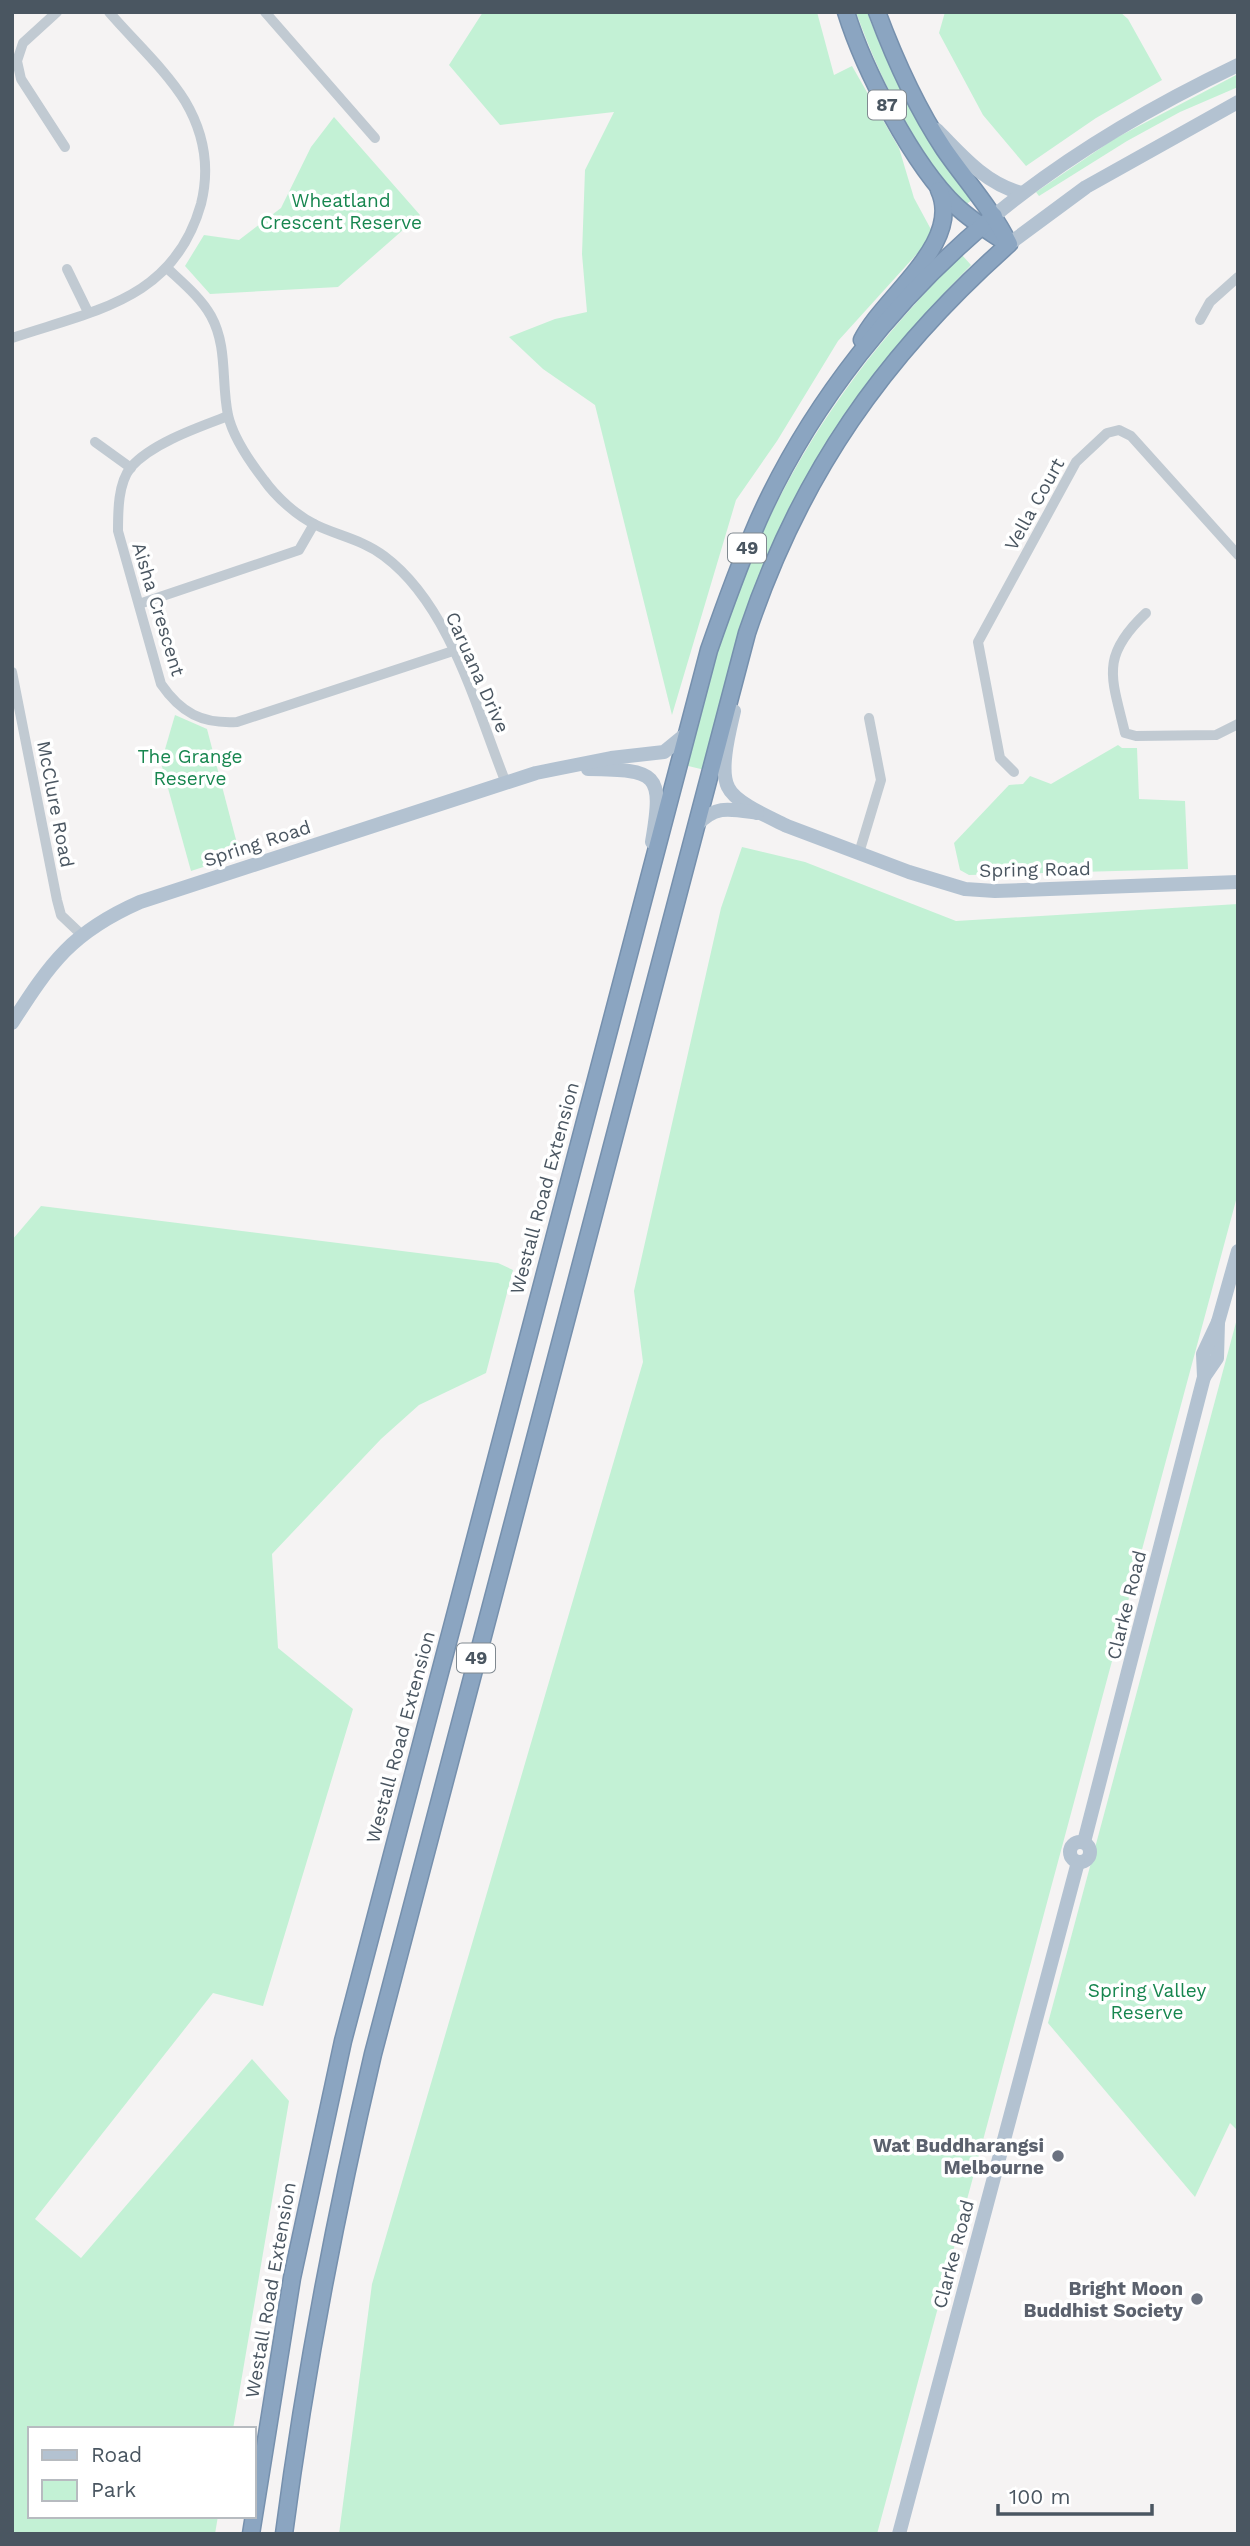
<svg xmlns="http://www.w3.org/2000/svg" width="1250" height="2546" font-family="'Work Sans',sans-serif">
<rect width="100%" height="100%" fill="#f5f3f3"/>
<g fill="#c3f1d5">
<polygon points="483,12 817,12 834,75 852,66 899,148 914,198 934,235 838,341 777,441 736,500 672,715 595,405 543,369 509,337 555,319 587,312 582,254 585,170 614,112 500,125 449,65"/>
<path d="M856 12H867C893 81 926 143 972 200L965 205C915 149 881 82 856 12Z"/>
<polygon points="945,12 1120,12 1128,19 1162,80 1096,118 1026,166 983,115 939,33"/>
<polygon points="1238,74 1238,87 1180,112 1127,141 1039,196 1036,192 1114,139"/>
<polygon points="334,117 420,215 338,287 210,294 185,266 204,235 239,240 281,208 311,147"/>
<path d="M962 255 971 265C896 342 836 418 788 515L705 770 684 765C694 727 703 689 715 652 721 632 730 612 737 592 790 457 859 357 962 255Z"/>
<polygon points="175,715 207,729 240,855 191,871 161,763"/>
<polygon points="1118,745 1122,748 1137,748 1139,799 1185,801 1188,869 969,875 960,870 954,843 1009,785 1023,784 1030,776 1051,784"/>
<polygon points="742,847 805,862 956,921 1238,904 1238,1193 877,2534 339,2534 372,2284 643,1362 634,1291 721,908"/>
<polygon points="41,1206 498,1263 513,1270 486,1373 419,1405 381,1439 272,1554 278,1648 353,1709 263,2006 213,1993 35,2219 81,2258 252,2059 289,2101 233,2429 30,2429 30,2516 218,2516 215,2534 12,2534 12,1240"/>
<polygon points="1238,1315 1238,2131 1230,2123 1195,2197 1048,2023"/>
</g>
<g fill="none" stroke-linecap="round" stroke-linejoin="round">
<defs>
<g id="highway">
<path d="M846 12C864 70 913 165 956 206 972 221 990 232 1008 244"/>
<path d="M862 340C883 297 964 243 939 190"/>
<path d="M251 2534 292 2278 343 2041 709 650C724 607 740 563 758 521 810 404 896 297 994 216"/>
<path d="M284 2534C305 2372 336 2212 373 2054L747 633C800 474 884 355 1009 244 992 209 966 181 944 149 916 107 895 60 877 12"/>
</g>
</defs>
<use href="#highway" stroke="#7690ad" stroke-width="19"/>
<g stroke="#c1cad2" stroke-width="10">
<polyline points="57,12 23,43 17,61 21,79 65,147"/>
<polyline points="265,12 375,138"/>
<polyline points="67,269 88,312"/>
<path d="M168 269C183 283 201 298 211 316 228 347 221 382 228 415 233 437 250 462 264 480 276 497 297 516 316 525 339 536 363 540 384 556 450 605 476 708 506 783"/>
<polyline points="1200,320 1210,302 1238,277"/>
<path d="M12 338C95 310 174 300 201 204 210 168 204 133 185 101 166 70 133 40 109 12"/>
<path d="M228 416C199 427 152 443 131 467 118 483 118 511 118 531L161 684C181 713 202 724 237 722L453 651"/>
<polyline points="95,442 131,468"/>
<polyline points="139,604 299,550 314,524"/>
<path d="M1146 613C1099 657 1112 678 1125 733L1136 736 1216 735 1238 724"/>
<polyline points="12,672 57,900 61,915 81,934"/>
<polyline points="1014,772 1000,758 978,642 1076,462 1107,433 1119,430 1131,436 1238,555"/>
<polyline points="859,853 881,780 869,718"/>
</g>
<g stroke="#b3c2d1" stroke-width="14">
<path d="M937 130C961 155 987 185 1022 193"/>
<path d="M994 216C1069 154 1150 107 1238 65"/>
<polyline points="1009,244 1086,187 1238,102"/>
<path d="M734 711C730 729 719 769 728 787 735 803 771 818 787 826L909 872 965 889 995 891 1238 882"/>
<path d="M588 769C657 770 664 772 652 842"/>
<path d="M696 826C715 804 731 809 757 813"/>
<path d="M12 1023C51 962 72 932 140 902L536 773 611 758 664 752 686 734"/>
<polyline points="1204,1377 1217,1358 1218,1322 1238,1251"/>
<circle cx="1080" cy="1852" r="10"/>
<polyline points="1084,1842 1204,1377 1203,1354 1218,1322"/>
<polyline points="899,2534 1078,1862"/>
</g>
<use href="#highway" stroke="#8ba5c1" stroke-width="16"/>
</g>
<g fill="#6b7280" stroke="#fff" stroke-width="2.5">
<circle cx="1058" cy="2156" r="7"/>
<circle cx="1197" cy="2299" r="7"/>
</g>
<g text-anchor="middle" stroke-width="7" stroke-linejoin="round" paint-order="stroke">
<g fill="#fff" stroke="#808990" stroke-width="2">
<rect x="868" y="90.5" width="38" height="29" rx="5"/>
<rect x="728" y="533.5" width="38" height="29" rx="5"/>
<rect x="457" y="1643.5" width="38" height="29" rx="5"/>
</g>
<g font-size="18" font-weight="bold" fill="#4a5661">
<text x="887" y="111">87</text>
<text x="747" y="554">49</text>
<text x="476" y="1664">49</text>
</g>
<g font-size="19" fill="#17864f" stroke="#fff">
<text x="341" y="207">Wheatland<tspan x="341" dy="22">Crescent Reserve</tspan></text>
<text x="190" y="763">The Grange<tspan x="190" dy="22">Reserve</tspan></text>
<text x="1147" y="1997">Spring Valley<tspan x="1147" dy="22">Reserve</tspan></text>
</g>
<g font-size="19" fill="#4a5661" stroke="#fff">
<text transform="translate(1034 504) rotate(-61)" y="7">Vella Court</text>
<text transform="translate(159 609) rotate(73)" y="7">Aisha Crescent</text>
<text transform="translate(478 672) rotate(66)" y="7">Caruana Drive</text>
<text transform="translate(56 804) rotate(79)" y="7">McClure Road</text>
<text transform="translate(257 843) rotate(-18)" y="7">Spring Road</text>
<text transform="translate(1035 869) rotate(-1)" y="7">Spring Road</text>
<text transform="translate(544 1188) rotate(-75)" y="7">Westall Road Extension</text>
<text transform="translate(1126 1605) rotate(-76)" y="7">Clarke Road</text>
<text transform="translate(400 1737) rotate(-75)" y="7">Westall Road Extension</text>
<text transform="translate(953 2254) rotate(-75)" y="7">Clarke Road</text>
<text transform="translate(270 2290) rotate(-80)" y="7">Westall Road Extension</text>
</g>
<g font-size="19" font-weight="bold" fill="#5b616d" stroke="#fff" text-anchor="end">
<text x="1044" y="2152">Wat Buddharangsi<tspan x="1044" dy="22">Melbourne</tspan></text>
<text x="1183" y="2295">Bright Moon<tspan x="1183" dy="22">Buddhist Society</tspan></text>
</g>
</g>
<rect width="1250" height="2546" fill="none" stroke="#4a5661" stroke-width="28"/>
<rect x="28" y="2427" width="228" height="91" fill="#ffffff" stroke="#b7bbc0" stroke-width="2"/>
<rect x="42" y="2450" width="35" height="10" fill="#b3c2d1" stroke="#b7bbc0" stroke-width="2"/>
<text x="91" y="2462" font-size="21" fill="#4a5661">Road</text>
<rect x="42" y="2480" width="35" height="21" fill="#c3f1d5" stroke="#b7bbc0" stroke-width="2"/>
<text x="91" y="2497" font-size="21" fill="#4a5661">Park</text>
<path d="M998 2504v10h154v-10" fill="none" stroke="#4a5661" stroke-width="3.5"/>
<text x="1009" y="2504" font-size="21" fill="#4a5661" stroke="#ffffff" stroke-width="5" paint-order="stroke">100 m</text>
</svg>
